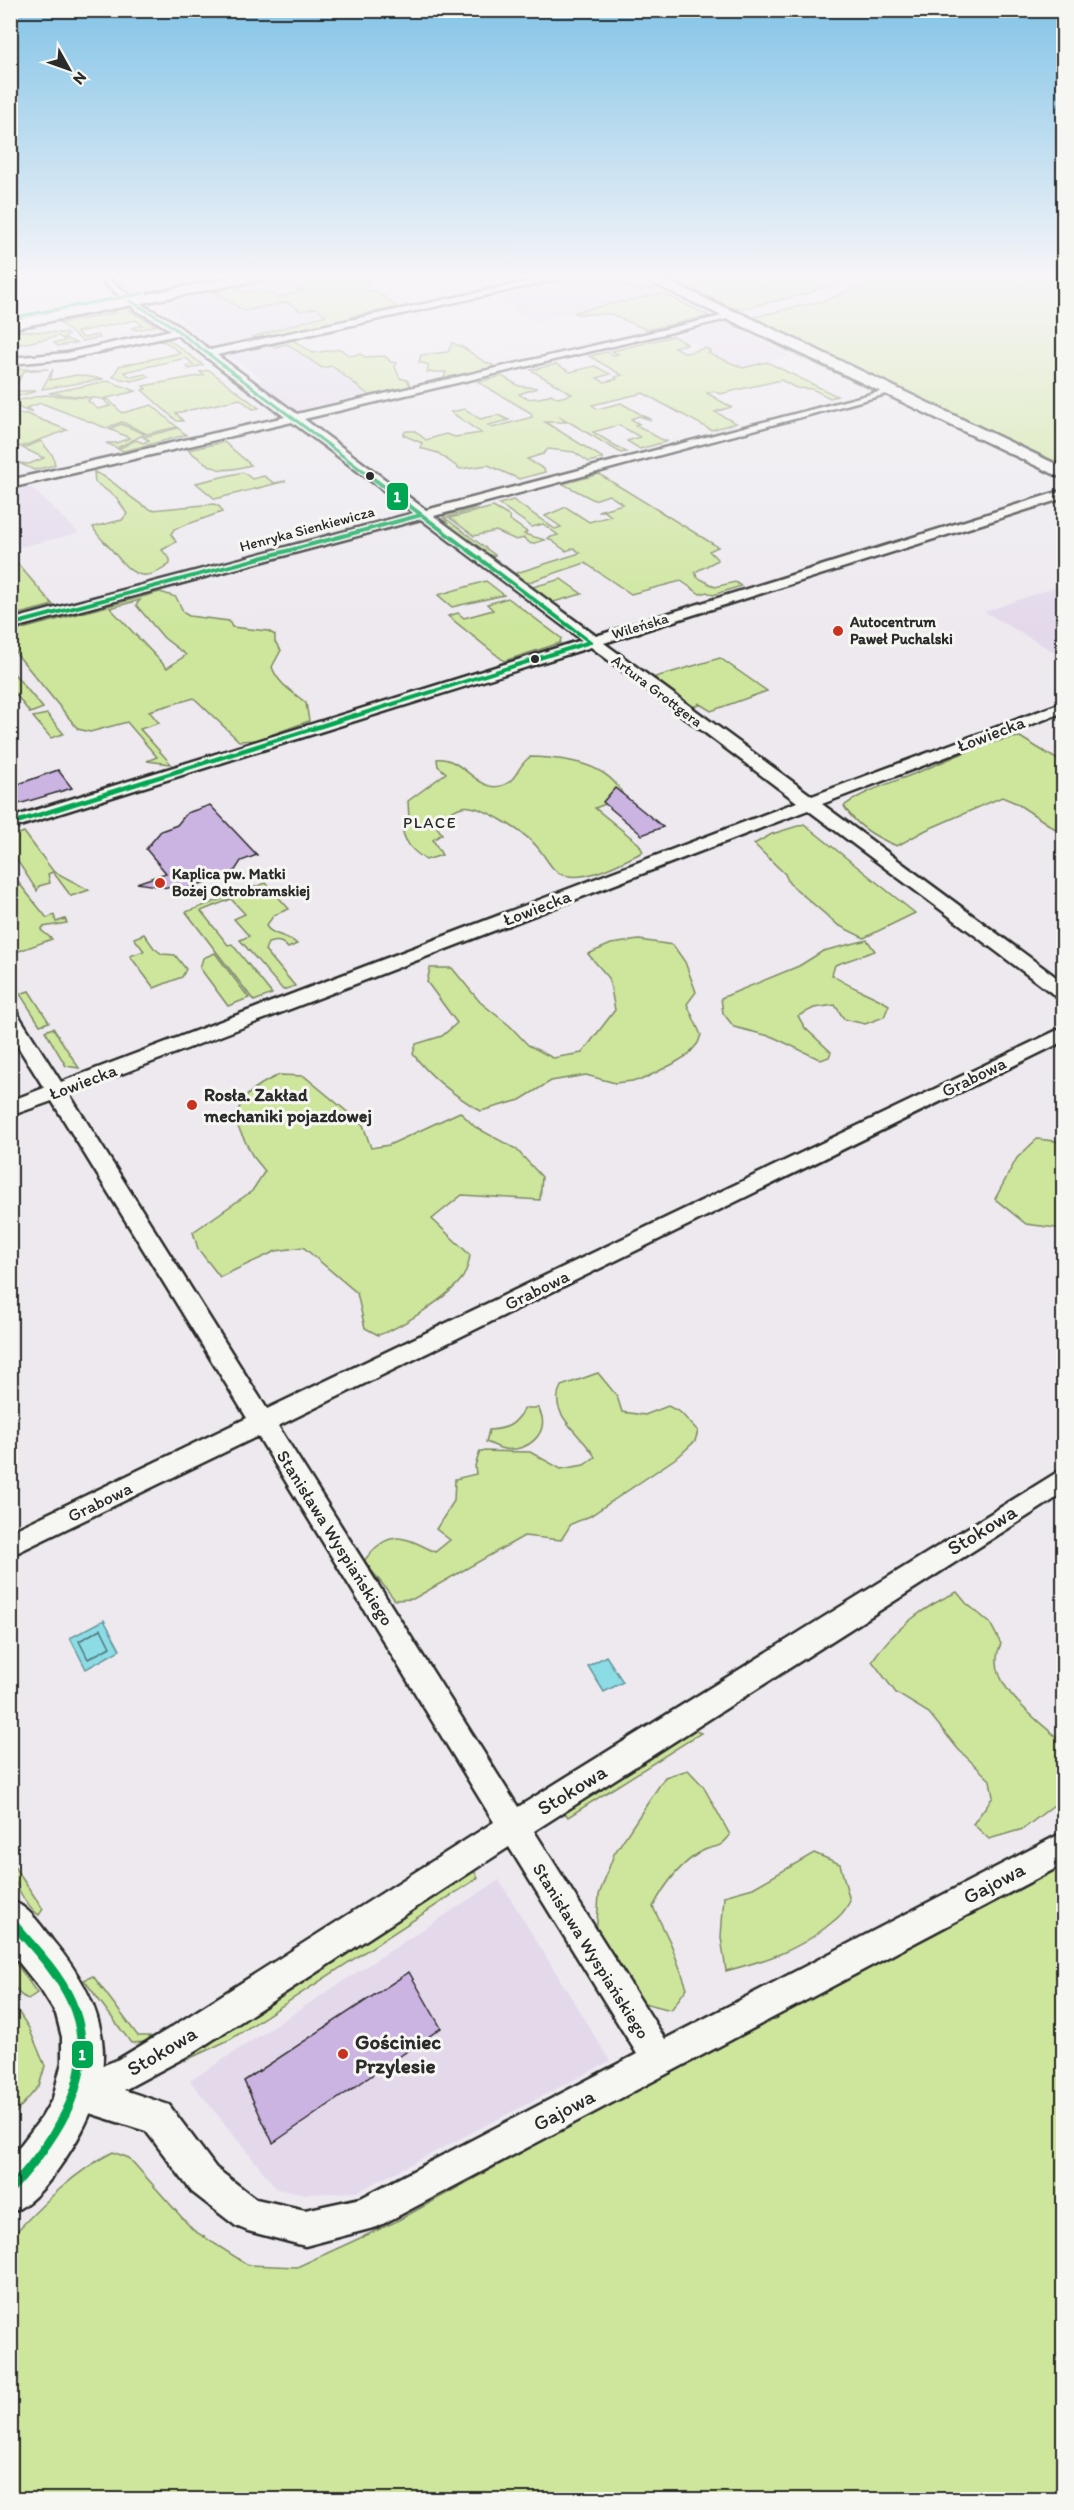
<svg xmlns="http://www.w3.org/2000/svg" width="1074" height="2510" font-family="Itim,sans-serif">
<rect width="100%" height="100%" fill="#ede9ef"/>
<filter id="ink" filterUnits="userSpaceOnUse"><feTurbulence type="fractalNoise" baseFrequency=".0167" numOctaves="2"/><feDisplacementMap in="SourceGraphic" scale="12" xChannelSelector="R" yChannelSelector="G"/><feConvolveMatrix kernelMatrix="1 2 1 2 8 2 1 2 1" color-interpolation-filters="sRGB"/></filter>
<g filter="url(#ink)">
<g fill="#e3d9eb">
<polygon points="278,276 285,276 350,317 210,347 164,304 167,298"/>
<polygon points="600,276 620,276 652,294 536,321 496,298"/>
<polygon points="725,324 790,356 743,368 679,335"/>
<polygon points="295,341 372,393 297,411 259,382 264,380 227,355"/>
<polygon points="31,487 79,533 11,549 11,491"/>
<polygon points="1063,585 1063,657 985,612 1035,594"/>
<polygon points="499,1880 610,2061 357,2192 307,2194 277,2189 190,2081"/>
</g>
<g fill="#cde69c" stroke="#7c8864" stroke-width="1.5" fill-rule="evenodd">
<polygon points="279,276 358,276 368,282 366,289 379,293 397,307 351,317 353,319 259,339 253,337 326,315 316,308 301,311 287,302 244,311 215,292 207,291 250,282 254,285 239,288 245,293 262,289 277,298 303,291 285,282"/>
<polygon points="618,276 631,276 658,289 636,290 616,281"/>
<polygon points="665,276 857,276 809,293 741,309 732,308"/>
<polygon points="883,276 1063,276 1063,465 749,318 827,300"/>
<polygon points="662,293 709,316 647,330 611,314 576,314 575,312"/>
<polygon points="124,307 156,326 136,330 132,328 142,325 136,320 77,332 83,338 97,335 100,338 82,341 60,323 115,313 111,308"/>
<polygon points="725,321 738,322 871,387 872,390"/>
<polygon points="22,331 65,333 68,335 64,338 76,343 58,346 54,343 65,341 59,336 11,346 11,333"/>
<path d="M673 336 687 344 674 347 686 353 705 348 711 351 708 353 743 368 767 362 837 396 830 398 812 389 796 388 781 380 720 394 714 391 707 393 731 407 715 412 736 423 711 430 643 393 592 405 598 409 621 403 651 420 639 416 631 419 639 424 634 425C650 429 652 438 668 441L640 449 627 441 640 437 619 425 593 432 626 452 621 453 559 416 566 422H545L603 458 589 462 574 452 548 449 543 454 527 459 544 469 545 472 519 479 488 465 460 469 438 453 420 448 422 443 403 435 406 431H415L426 440 446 434 455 437 481 433 451 412 465 409 480 419 498 415 509 420 488 425 492 428 532 417 531 413 478 382 502 376 519 386 537 388 519 394C528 401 540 399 551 394L558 398 572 394 531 370 556 364 570 372 595 366 610 374 597 378 604 382 617 379 615 377 622 375 589 356 607 352 614 355 618 354 612 351Z"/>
<polygon points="167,338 203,365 189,369 186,366 193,364 186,358 124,372 131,377 145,374 149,377 131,381 113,377 119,366 180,353 166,342 154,340"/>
<polygon points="293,340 313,353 340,349 350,356 360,354 365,357 385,356 391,362 397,363 395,367 400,378 407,380 410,385 408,389 347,401 370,396 332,366 322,368 287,344 275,347 272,344"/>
<path d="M452 343C469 347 477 361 493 365L492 368 447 380 444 378 446 372H427L429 365 419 362 421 355 448 352Z"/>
<polygon points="11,369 48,369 24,371 13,391 37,391 11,398"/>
<polygon points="53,369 50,380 77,375 104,379 42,389"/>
<polygon points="209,370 259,408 253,409 240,399 176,413 183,421 177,421 142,390 146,389 143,386 204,375 200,372"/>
<polygon points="108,381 136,391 103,399 49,393"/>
<polygon points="44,395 91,398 88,401 98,409 110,406 104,400 108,399 122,413 152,405 177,427 147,434 122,422 106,428 41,403 26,408 32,411 29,412 11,404 11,402"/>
<polygon points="11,413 27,414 67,430 21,447 11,443"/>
<polygon points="121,424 145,434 117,448 106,443 116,443 130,438 109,429"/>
<polygon points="178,428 186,435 124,451 118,449 136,440 143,443 149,440 143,437"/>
<polygon points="41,441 53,456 55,465 34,470 19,463 29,464 44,458 23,448"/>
<path d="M224 442 251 465C218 474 215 471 188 450Z"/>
<path d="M94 472C117 480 130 502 152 510L214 504 220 507 222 512 174 529 171 534 176 542 162 550 170 559V564C141 587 129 571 111 549 105 542 97 536 93 527L122 520 127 514 117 498 95 482Z"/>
<polygon points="243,472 252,479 264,476 274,483 286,481 215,499 196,483"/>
<polygon points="599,474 718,547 709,551 718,560 695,572 697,577 715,587 735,582 741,586 713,595 707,592 700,594 681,581 631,594 585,563 523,584 510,575 580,553 574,548 566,551 548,538 558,535 543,524 532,527 499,504 513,500 555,529 561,527 545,516 566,507 589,522 611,516 604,511 598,511 623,504 609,495 594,500 563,484"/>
<polygon points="493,507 509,516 510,520 527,532 524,534 545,540 531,544 524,538 516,540 496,531 474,536 450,518"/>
<polygon points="474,508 477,509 445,518 495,555 488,558 441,523 447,521 443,518 444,516"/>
<polygon points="11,556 53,605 11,616"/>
<polygon points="561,579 582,594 550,603 529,588"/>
<polygon points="486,581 504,595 452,607 438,595"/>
<path d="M160 592 176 597 184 613 189 616 229 621 232 627 268 631 275 635V642L281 650 272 667C278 684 293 692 306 703L309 721 257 740 239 741 194 698 149 711 159 723 140 729 171 764 147 761 157 757 127 722 90 732 78 729 11 647V632ZM140 600 136 605 164 638 186 655 167 668 110 608Z"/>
<polygon points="508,598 561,638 560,643 504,661 448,616 458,613 464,618 493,610 487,604"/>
<polygon points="720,658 767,691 711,711 698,703 700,705 691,707 652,678"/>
<polygon points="10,669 43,708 30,713 11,688"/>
<polygon points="47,714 63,733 63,734 51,738 33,717"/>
<path d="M1020 737 1063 763V834L1016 803 1002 797 926 830 897 846C877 838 855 825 844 806 865 790 892 783 916 773 949 760 984 741 1020 737Z"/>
<path d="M530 757C563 758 609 762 624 797L595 808 639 844 643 852C622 862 588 882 563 875 552 872 546 857 538 848 527 834 480 803 462 807 452 809 444 818 434 823L442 834 433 840 442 855 426 860C413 851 406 845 402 829L409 819 408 801 446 773 438 766 437 759C465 756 481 801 509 782 518 776 518 765 530 757Z"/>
<polygon points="804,824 915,913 864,938 838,925 789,883 785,874 754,844 772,834"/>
<polygon points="24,832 53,871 89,890 71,896 53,872 48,874 50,883 39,886 37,891 11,851 11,837"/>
<polygon points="10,880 18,882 47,918 54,915 56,922 65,919 67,923 43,927 41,930 52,939 11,954"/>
<path d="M266 883 289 909 274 915 266 926C273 937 288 934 297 944L288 948C282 941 277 940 268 943L265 950 295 986 283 990 240 940 249 936 234 919 245 914 231 899 201 911 228 945 232 944 272 994 254 1001 186 912Z"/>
<polygon points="144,934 154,948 162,954 175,955 186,969 182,977 154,988 130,956 144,951 134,938"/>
<path d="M639 940 673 945 685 962 696 992 687 1004 701 1035 698 1043 688 1055 673 1064 641 1080 615 1083 586 1075 551 1081 520 1100 481 1111C455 1096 431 1078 413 1054L416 1044 442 1036 457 1023 427 982 430 968H452L480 1002 510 1026 528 1045 553 1058 582 1053 615 1010 609 978 588 954 611 944Z"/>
<path d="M867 940 875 951 835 965 832 975C850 988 870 993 889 1005L884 1017 865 1024 844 1019 835 1005 814 1008 798 1016 805 1028 831 1052 829 1057 821 1060 773 1037 734 1027 723 1013 721 998 799 966 823 951Z"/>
<polygon points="215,953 249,998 228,1006 200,968 203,958"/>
<polygon points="29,991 49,1022 40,1025 20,994"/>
<polygon points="53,1028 79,1068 66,1066 45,1031"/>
<path d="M279 1075 304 1076 363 1125 371 1148 389 1145 460 1112 475 1127 516 1149 542 1177 540 1200 462 1195 432 1219 470 1255C469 1263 467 1270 463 1277 450 1296 399 1329 378 1335L365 1328 357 1293 303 1247 276 1251 220 1277 198 1249 193 1232 252 1191 265 1171 252 1155 234 1119C244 1093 255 1086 279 1075Z"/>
<polygon points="1037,1139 1063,1142 1063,1229 1026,1224 995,1199 1017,1158"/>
<path d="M598 1373 617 1396 622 1412 645 1415 668 1406 680 1412 698 1431 695 1441 679 1456 590 1516 571 1524 561 1540 524 1536 413 1599 395 1600 364 1561C388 1528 403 1536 435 1552L450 1540 436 1529 454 1501 455 1479 476 1474 475 1466 480 1451 530 1452 561 1469 584 1465 595 1457C583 1435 546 1414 561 1386Z"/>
<path d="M525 1408H538C553 1431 528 1453 504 1449 498 1448 492 1444 486 1442L489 1430C508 1429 515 1425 525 1408Z"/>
<path d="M957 1592 966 1603 990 1623 1001 1644C981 1683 1039 1720 1063 1743V1798L1023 1829 989 1839 973 1824 993 1797 990 1780 958 1749 929 1713 896 1693 872 1661C892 1631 924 1606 957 1592Z"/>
<polygon points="693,1730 701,1733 568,1817 564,1812"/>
<path d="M688 1770 703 1786 730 1835C717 1853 713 1843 699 1853 678 1866 664 1886 653 1907L671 1944 687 1988 671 2010 644 2003 596 1936 599 1895 614 1854 665 1777Z"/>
<path d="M814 1853 840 1864 850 1901C843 1915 837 1918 825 1928 795 1952 763 1961 726 1971L721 1937 724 1896 753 1888Z"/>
<path d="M1063 1855V2499H11L10 2238C42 2205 72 2173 113 2152L129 2158 193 2230 248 2265 297 2267 395 2222Z"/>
<path d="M11 1862 43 1909 39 1915C26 1908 10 1877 11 1862Z"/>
<polygon points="473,1869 478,1878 231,2039 184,2061"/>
<path d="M11 1956 37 1993 28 1999C10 1992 10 1973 11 1956Z"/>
<polygon points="93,1976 138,2036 150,2036 147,2042 131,2043 84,1980"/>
<polygon points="10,1999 29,2028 45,2066 39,2086 11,2118"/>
</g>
<g fill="#8bdce5" stroke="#65959b" stroke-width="1.5">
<polygon points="104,1620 120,1650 86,1669 70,1638"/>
<polygon points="606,1656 623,1682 604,1692 588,1666"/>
</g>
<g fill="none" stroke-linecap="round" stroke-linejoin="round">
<polygon stroke="#517275" stroke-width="1.5" points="101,1629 110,1647 88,1659 79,1641"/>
</g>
<g fill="#cbb3e2" stroke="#2b2b2b" stroke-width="1.5">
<polygon points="58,770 72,788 19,804 10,793 10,787"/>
<polygon points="615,788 663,827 642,835 603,802"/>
<polygon points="210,805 257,855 241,861 234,872 183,890 137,883 166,873 146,849 161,831 177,825 187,813"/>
<polygon points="409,1972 441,2028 273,2143 244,2081"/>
</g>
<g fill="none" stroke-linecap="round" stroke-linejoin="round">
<defs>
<path id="minor" d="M96 276H105L144 306 170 320 210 350 554 276H573L217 355 297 414 735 313 740 316 304 419 426 510 894 388V392L434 516 596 636 1064 490V498L604 643 812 796 1064 702V712L822 804 1064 983V999L1057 997 808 810 69 1094 267 1409 1064 1027V1041L278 1426 518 1807 1064 1468V1493L534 1831 665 2039 1064 1832V1864L377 2227 305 2246 248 2231 236 2226 192 2192 146 2131 64 2105 59 2093 64 2081 117 2060 167 2030 494 1822 258 1436 10 1556V1532L247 1418 52 1101 10 1116V1101L44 1088 10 1034V1011L17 1013 61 1082 797 802 591 647 10 829V818L582 640 421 519 10 629V620L414 513 292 422 10 488V480L285 417 177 335 67 359 10 364V358L67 353 171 330 136 310ZM509 1847 637 2054 361 2198 305 2210 256 2199 216 2168 169 2105 124 2090 191 2054Z"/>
<g id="tertiary">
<polygon points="239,276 265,276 259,280 10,329 10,321"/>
<path d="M638 276C673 276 706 303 740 313L1064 468V479Z"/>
<path d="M10 1900C29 1907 40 1924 52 1940 115 2015 120 2078 65 2159 50 2181 34 2203 10 2213V2159L42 2117 53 2098 62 2062V2037L56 2014 41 1990 10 1951Z"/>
</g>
</defs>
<use href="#minor" stroke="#2b2b2b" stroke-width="5"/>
<use href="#tertiary" stroke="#2b2b2b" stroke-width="5"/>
<use href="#minor" fill="#f6f6f2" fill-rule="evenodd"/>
<use href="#tertiary" fill="#f6f6f2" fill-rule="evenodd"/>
<defs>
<g id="bus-1-far3">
<polyline points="130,301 166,322 364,472"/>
<polyline points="10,318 144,293"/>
</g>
<g id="bus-1-far2">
<polyline points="362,470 590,642"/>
<polyline points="10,625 421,515"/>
<polyline points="352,717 590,642"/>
</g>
<polyline id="bus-1-far1" points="10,824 356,715"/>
<path id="bus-1" d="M10 1920C31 1945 57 1970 71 2001 103 2073 57 2138 10 2190"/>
</defs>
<use href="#bus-1-far3" stroke="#f6f6f2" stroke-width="5"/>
<use href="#bus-1-far2" stroke="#f6f6f2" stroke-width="7"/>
<use href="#bus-1-far1" stroke="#f6f6f2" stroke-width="8"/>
<use href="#bus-1" stroke="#f6f6f2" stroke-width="14"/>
<use href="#bus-1-far3" stroke="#00a651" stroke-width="3"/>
<use href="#bus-1-far2" stroke="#00a651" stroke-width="4"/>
<use href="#bus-1-far1" stroke="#00a651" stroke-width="4.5"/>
<use href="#bus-1" stroke="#00a651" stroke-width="9"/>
</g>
</g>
<linearGradient id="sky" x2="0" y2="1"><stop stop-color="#83c4e7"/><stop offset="0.44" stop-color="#f7f5f8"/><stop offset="1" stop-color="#f7f5f8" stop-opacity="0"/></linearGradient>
<rect width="1074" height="628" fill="url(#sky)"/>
<g fill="#2b2b2b" stroke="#f6f6f2" stroke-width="2">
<circle cx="370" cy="476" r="5"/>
<circle cx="535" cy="659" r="5"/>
</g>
<g fill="#c8321e" stroke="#f6f6f2" stroke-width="2">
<circle cx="838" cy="631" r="6"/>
<circle cx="160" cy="883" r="6"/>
<circle cx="192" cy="1105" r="6"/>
<circle cx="343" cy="2054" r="6"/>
</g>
<g text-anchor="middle" stroke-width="6" stroke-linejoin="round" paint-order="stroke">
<g font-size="15" fill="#2b2b2b" stroke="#f6f6f2">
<text transform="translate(307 529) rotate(-15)" y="5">Henryka Sienkiewicza</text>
<text transform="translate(640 626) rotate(-17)" y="5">Wileńska</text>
<text transform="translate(657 691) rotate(37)" y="5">Artura Grottgera</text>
</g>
<g font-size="15" font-weight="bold" fill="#2b2b2b" stroke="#f6f6f2" text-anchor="start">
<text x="850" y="627">Autocentrum<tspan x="850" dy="17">Paweł Puchalski</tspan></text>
<text x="172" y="879">Kaplica pw. Matki<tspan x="172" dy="17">Bożej Ostrobramskiej</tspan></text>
</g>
<g font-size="16" letter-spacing="1.5" fill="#2b2b2b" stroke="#f6f6f2">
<text x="430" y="828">PLACE</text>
</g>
<g font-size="18" fill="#2b2b2b" stroke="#f6f6f2">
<text transform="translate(991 734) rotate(-21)" y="6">Łowiecka</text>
<text transform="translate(537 908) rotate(-21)" y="6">Łowiecka</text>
<text transform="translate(974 1077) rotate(-26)" y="6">Grabowa</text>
<text transform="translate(83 1082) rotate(-21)" y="6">Łowiecka</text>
<text transform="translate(537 1290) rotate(-26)" y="6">Grabowa</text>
<text transform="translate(100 1502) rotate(-26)" y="6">Grabowa</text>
<text transform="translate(335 1538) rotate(58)" y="6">Stanisława Wyspiańskiego</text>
<text transform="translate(591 1951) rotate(58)" y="6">Stanisława Wyspiańskiego</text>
</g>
<g font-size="18" font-weight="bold" fill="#2b2b2b" stroke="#f6f6f2" text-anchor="start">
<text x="204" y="1101">Rosła. Zakład<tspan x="204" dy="21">mechaniki pojazdowej</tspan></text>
</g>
<g font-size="21" fill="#2b2b2b" stroke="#f6f6f2">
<text transform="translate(982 1530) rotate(-32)" y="7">Stokowa</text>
<text transform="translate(572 1790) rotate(-32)" y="7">Stokowa</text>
<text transform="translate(994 1883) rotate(-28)" y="7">Gajowa</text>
<text transform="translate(162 2051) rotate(-31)" y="7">Stokowa</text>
<text transform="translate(564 2110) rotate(-28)" y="7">Gajowa</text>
</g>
<g font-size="21" font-weight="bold" fill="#2b2b2b" stroke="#f6f6f2" text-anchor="start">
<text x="355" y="2049">Gościniec<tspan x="355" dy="24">Przylesie</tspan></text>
</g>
</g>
<g stroke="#f6f6f2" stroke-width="2">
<rect x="386" y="482" width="23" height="29" rx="6" fill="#00a651"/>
<rect x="71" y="2040" width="23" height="29" rx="6" fill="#00a651"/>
</g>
<g font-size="16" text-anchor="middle" font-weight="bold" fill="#fff">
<text x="397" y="502">1</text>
<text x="82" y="2060">1</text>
</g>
<rect width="1074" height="2510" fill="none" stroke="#f6f6f2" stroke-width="36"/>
<rect x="18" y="18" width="1038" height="2474" fill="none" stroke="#2b2b2b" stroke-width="2" filter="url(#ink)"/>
<g transform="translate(69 69) rotate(130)" stroke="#f6f6f2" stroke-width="4.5" paint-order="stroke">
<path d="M0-4.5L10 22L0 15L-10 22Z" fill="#2b2b2b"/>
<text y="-9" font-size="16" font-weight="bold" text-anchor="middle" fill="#2b2b2b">N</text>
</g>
</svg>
